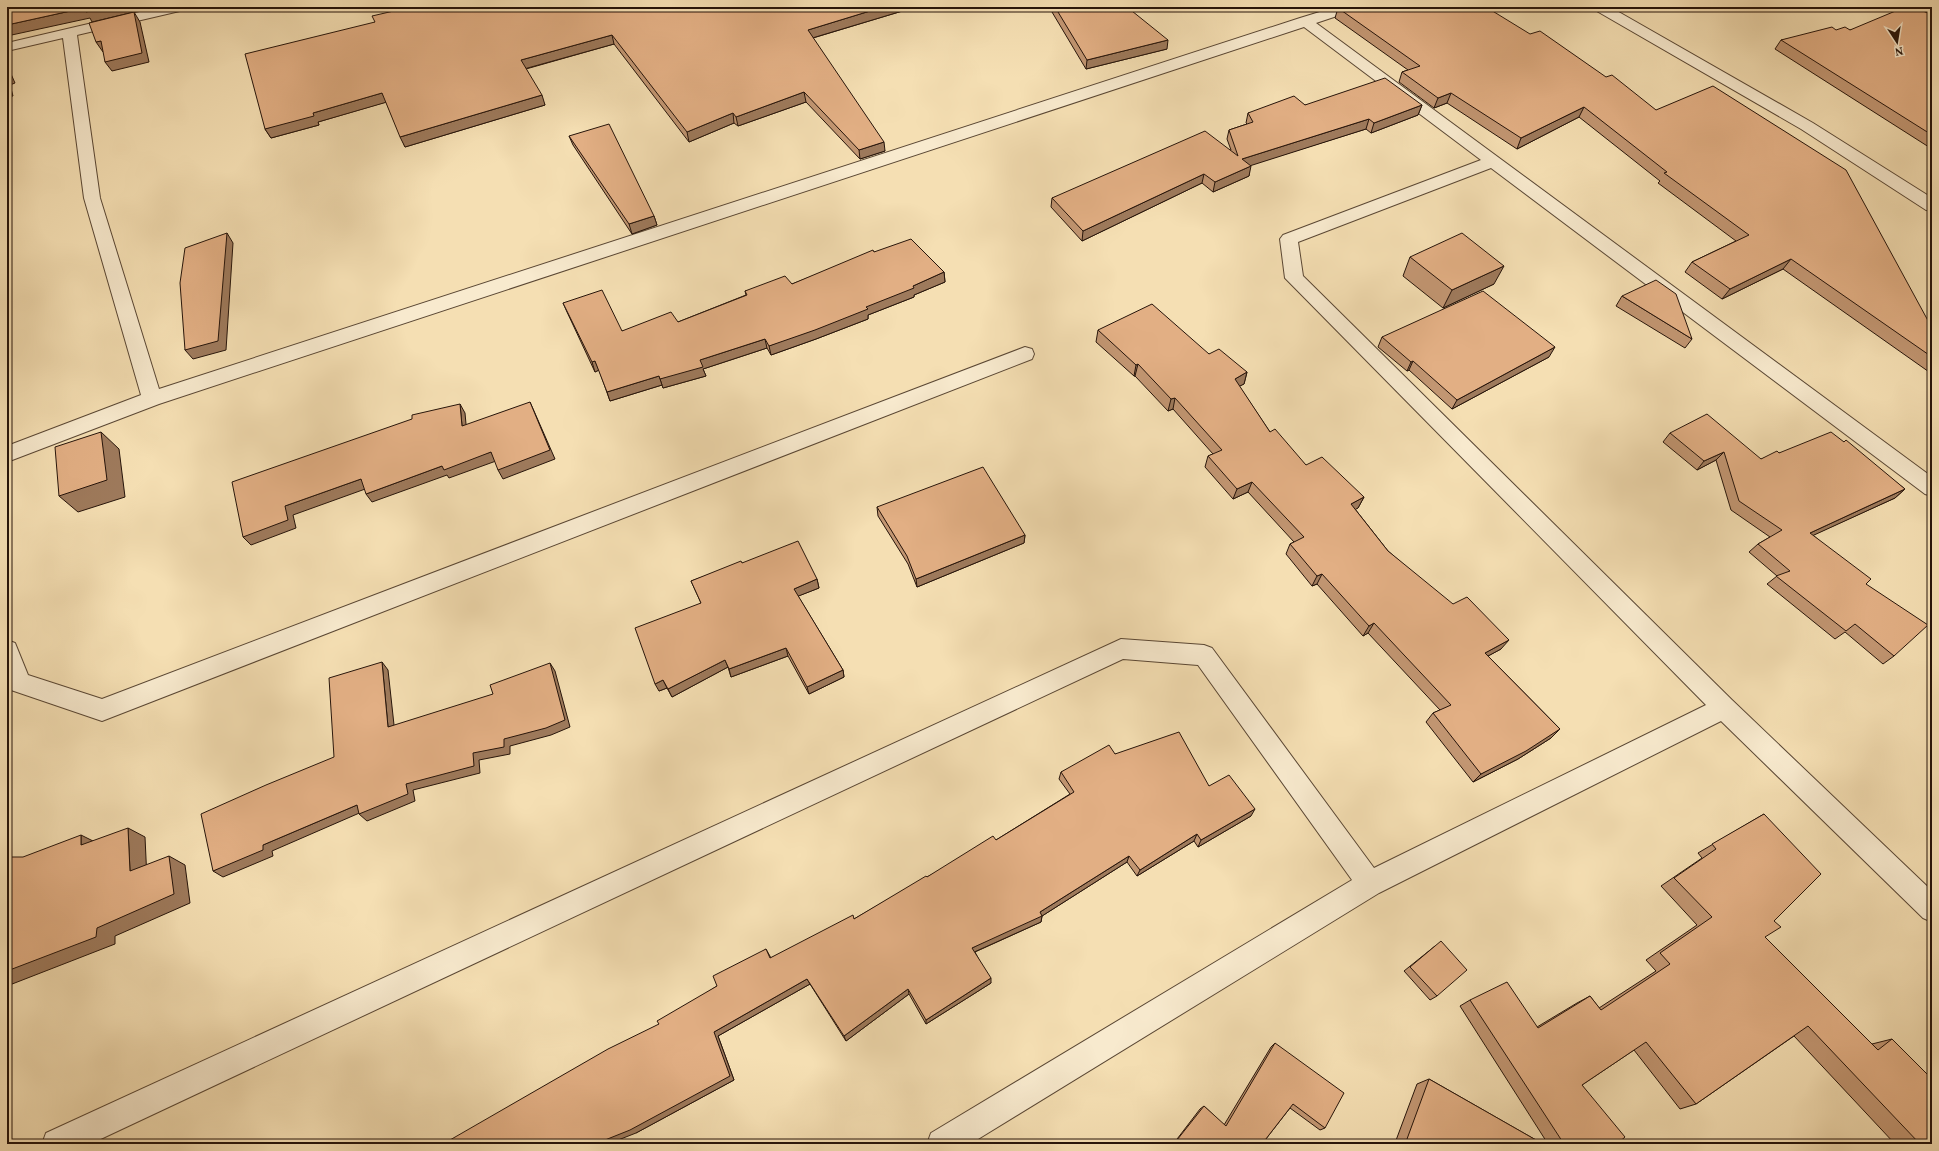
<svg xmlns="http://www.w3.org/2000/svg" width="1939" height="1151" font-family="Vollkorn,serif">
<rect width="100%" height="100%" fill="#f5dfb3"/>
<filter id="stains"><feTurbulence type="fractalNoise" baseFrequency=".005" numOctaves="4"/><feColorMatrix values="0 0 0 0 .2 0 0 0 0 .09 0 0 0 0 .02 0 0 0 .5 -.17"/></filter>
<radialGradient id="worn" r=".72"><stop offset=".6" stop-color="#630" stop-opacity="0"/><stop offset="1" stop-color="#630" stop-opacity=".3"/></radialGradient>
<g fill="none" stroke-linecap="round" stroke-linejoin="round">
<defs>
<g id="minor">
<polygon points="161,7 186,7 184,10 77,35 100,198 159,389 1300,18 1336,7 1357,7 1355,10 1316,23 1932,477 1932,496 1925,494 1491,168 1298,242 1303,276 1732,700 1932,891 1932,922 1923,918 1721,721 1379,893 970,1144 927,1144 931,1133 1352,880 1198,665 1123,659 90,1144 42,1144 46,1133 1121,639 1204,645 1212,648 1374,868 1706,705 1285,278 1280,239 1283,235 1481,160 1304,27 159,404 7,462 7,446 141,395 84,198 63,38 7,51 7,43"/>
<polygon points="1593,7 1610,7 1813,123 1932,198 1932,211 1926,210 1801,129 1595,10"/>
<polygon points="1025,347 1032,349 1034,354 1032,359 102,721 11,690 7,682 7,640 15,643 28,675 102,699"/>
</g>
</defs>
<use href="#minor" stroke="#5a4734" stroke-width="2"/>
<use href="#minor" fill="#f8eace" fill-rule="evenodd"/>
</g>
<g fill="#c29672" stroke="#26140a">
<polygon points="411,7 909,7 909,9 813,38 885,151 860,159 806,102 738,126 734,123 689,142 614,44 526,69 545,105 405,147 386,102 318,122 319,125 271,138 265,129 375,22"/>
<polygon points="1049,7 1127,7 1167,49 1086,69"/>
<polygon points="1319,7 1331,7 1322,10"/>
<polygon points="1486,7 1932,328 1932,374 1783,269 1722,299 1685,272 1692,262 1736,241 1658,183 1660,181 1579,117 1517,149 1447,103 1434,108 1399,82 1402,72 1408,70 1335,18 1338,8"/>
<polygon points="1918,7 1932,7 1932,14 1918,8"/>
<polygon points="1932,15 1932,149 1775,49 1781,40 1850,30"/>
<polygon points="1305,105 1422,105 1418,115 1371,133 1366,129 1250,165 1249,176 1213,192 1202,183 1082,241 1051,207 1052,198 1231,150 1227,139 1229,130 1247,124 1246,123 1248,113"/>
<polygon points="569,136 654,216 657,225 632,234 573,145"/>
<polygon points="874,252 944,272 945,282 914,295 914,297 868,315 868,319 816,339 771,355 767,348 703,369 706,376 663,388 662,385 610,401 599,370 595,372 567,312 563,303 622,331 678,322 746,295 745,291 792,284"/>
<polygon points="1410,257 1494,284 1443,308 1403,276"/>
<polygon points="1622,296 1692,339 1685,348 1616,306"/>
<polygon points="1098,330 1209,354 1247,372 1244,384 1239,386 1270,432 1306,465 1364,497 1358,508 1355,509 1388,551 1501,649 1488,656 1560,729 1551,738 1518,759 1473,782 1426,722 1433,713 1440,710 1368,633 1363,636 1317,584 1312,586 1286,554 1290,544 1294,542 1248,492 1233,499 1205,467 1208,456 1213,454 1173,409 1168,411 1135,376 1134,376 1096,342"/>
<polygon points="1382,337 1549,357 1452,409 1409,370 1407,371 1378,347"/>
<polygon points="1670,433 1761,459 1779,453 1844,442 1905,489 1895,498 1813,535 1866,584 1894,656 1883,664 1845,632 1835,639 1767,584 1777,576 1749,552 1758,544 1770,537 1731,510 1716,460 1697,470 1663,442"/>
<polygon points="877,507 1025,535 1024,543 917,587 908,564 878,516"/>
<polygon points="742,563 817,579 819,588 798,596 843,670 844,677 809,694 788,656 731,677 728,667 672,697 667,688 659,691 701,603 691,581"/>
<polygon points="1115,754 1209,786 1251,816 1198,847 1194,841 1137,876 1127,862 1042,916 1041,922 975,952 991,983 926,1024 909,994 846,1041 810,984 718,1036 734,1080 636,1133 659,1024 717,986 766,949 771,958 854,919 927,877 996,840 1070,794 1059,779 1061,772"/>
<polygon points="1764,814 1774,921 1765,937 1872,1044 1892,1039 1927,1144 1895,1144 1794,1036 1696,1104 1680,1109 1634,1050 1582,1085 1617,1144 1548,1144 1460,1006 1470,1000 1537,1027 1577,1003 1590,996 1599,1008 1656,971 1646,960 1697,925 1661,886 1702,858 1698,853"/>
<polygon points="1435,946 1437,996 1430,1000 1404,971"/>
<polygon points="1275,1043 1325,1128 1320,1130 1290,1108 1262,1144 1175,1144 1174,1143 1200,1109 1204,1106 1224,1125 1271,1047"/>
<polygon points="1429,1079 1543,1144 1396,1144 1395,1143 1417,1084"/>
</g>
<g fill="#9e7a5c" stroke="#26140a">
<polygon points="108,7 137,7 138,11 92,22 90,18 7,36 7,25 84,8"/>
<polygon points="883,7 909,7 909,9 809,39 808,30"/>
<polygon points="1323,7 1331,7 1322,10"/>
<polygon points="134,12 140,22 149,62 112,71 105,62"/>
<polygon points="612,35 614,44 524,69 521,60"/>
<polygon points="1168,40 1167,49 1086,69 1087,60"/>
<polygon points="101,41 108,50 103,52 96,42"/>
<polygon points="7,65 15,83 10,85 13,96 7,97"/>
<polygon points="804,92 806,102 738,126 736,117"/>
<polygon points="382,93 387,102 318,122 319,125 271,138 265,129 313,113"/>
<polygon points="1451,93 1447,103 1434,108 1438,98"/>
<polygon points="542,95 545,105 405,147 400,137"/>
<polygon points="1422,105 1418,115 1371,133 1374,123"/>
<polygon points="1584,107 1579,117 1517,149 1521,138"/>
<polygon points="733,113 734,123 689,142 687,132"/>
<polygon points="1369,119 1366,129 1240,169 1242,159"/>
<polygon points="884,142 885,151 860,159 859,150"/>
<polygon points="1251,166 1249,176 1213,192 1215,182"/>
<polygon points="1204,174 1202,183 1082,241 1083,231"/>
<polygon points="654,216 657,225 632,234 629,224"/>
<polygon points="227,233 233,243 226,350 193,359 185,350"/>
<polygon points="1791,259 1783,269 1722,299 1730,289"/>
<polygon points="1504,266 1494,284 1443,308 1452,290"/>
<polygon points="944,272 945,282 914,295 914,297 868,315 868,319 816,339 771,355 769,346 913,286"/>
<polygon points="765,339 767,348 703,369 706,376 663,388 660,379 700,360"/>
<polygon points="1555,347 1549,357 1452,409 1457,400"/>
<polygon points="595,361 599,370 595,372 592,362"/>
<polygon points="1413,361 1409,370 1407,371 1411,362"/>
<polygon points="1138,364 1135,376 1134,376 1136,365"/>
<polygon points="1247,372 1244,384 1232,390 1235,379"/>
<polygon points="659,376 662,385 610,401 607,392"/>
<polygon points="1175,398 1173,409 1168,411 1171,399"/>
<polygon points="530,402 534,411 555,459 503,479 498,470"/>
<polygon points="460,404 465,413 467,435 462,426"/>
<polygon points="101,432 119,449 125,497 78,512 59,496"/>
<polygon points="491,452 496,461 449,478 447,475 372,502 366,494 442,466"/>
<polygon points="1724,452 1716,460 1697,470 1704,461"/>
<polygon points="361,479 368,488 293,515 296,528 251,545 243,537 285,506"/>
<polygon points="1252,482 1248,492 1233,499 1237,489"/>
<polygon points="1905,489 1895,498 1801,541 1810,533"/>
<polygon points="1364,497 1358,508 1346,515 1351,504"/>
<polygon points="1025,535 1024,543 917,587 916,579"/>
<polygon points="1322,574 1317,584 1312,586 1317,576"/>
<polygon points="817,579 819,588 796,597 794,589"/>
<polygon points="1374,623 1368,633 1363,636 1369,626"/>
<polygon points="1509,640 1501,649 1477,662 1485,653"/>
<polygon points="786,648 788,656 731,677 729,669"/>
<polygon points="725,660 728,667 672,697 668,689"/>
<polygon points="382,662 388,670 395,734 388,727"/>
<polygon points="550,663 555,671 570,727 551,735 510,746 510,754 479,760 480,773 413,790 415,801 367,821 359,814 406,784 473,753"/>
<polygon points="843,670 844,677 809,694 807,687"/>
<polygon points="663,680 667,688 659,691 655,684"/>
<polygon points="1560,729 1551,738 1518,759 1473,782 1481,774"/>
<polygon points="357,805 364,811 272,851 273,856 223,877 213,871 263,845"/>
<polygon points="1255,809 1251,816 1198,847 1201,840"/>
<polygon points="128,828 145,837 147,880 130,871"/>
<polygon points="1197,834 1194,841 1137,876 1140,870"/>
<polygon points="81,835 99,844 81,845"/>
<polygon points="169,856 185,865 190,903 115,936 115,944 7,986 7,971 97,928"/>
<polygon points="1129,856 1127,862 1042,916 1041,922 972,953 972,948 1040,912"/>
<polygon points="991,978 991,983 926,1024 926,1020"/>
<polygon points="807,979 810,984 718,1036 734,1080 636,1133 608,1144 595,1144 714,1032"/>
<polygon points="908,989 909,994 846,1041 844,1036"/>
</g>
<g fill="#e2af84" stroke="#26140a">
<polygon points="7,7 108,7 86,12 84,8 7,25"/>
<polygon points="411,7 883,7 808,30 884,142 859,150 804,92 736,117 733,113 687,132 612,35 521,60 542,95 400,137 382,93 313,113 314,116 265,129 245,54 375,22 372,16"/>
<polygon points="1055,7 1127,7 1168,40 1087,60"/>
<polygon points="1342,7 1486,7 1530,34 1540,31 1606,77 1612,75 1656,110 1713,86 1846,170 1932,328 1932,357 1791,259 1730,289 1692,262 1749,235 1664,173 1667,172 1584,107 1521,138 1451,93 1438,98 1402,72 1420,66 1338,8"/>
<polygon points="1905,7 1914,7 1932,15 1932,135 1781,40 1832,27 1836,30 1845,27 1850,30"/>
<polygon points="134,12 142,53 105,62 101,41 96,42 89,23"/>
<polygon points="1385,78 1422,105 1374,123 1369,119 1242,159 1251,166 1215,182 1204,174 1083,231 1052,198 1205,131 1238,156 1229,130 1253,122 1248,113 1294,96 1305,105"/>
<polygon points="609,124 654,216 629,224 569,136"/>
<polygon points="227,233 218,341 185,350 180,283 185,248"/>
<polygon points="1462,233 1504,266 1452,290 1410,257"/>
<polygon points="911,239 944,272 913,286 914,288 866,307 868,309 815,330 769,346 765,339 700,360 703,367 660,379 659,376 607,392 595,361 592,362 563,303 602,290 622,331 671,312 678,322 747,295 745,291 785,276 792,284 873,250 874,252"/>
<polygon points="1656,280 1676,294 1692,339 1622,296"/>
<polygon points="1483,291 1555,347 1457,400 1413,361 1411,362 1382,337"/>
<polygon points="1152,304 1209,354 1219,349 1247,372 1235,379 1270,432 1275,429 1306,465 1322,457 1364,497 1351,504 1388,551 1453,604 1467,597 1509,640 1485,653 1560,729 1526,751 1481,774 1433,713 1451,705 1374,623 1369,626 1322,574 1317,576 1290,544 1304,537 1252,482 1237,489 1208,456 1222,450 1175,398 1171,399 1138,364 1136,365 1098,330"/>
<polygon points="530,402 550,450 498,470 491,452 444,470 442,466 366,494 361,479 285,506 288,520 243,537 232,482 412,419 412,415 460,404 462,426"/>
<polygon points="1707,414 1761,459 1777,451 1779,453 1831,432 1844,442 1846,440 1905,489 1810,533 1871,579 1866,584 1928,625 1894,656 1855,624 1846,631 1776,576 1790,571 1758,544 1782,530 1739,501 1724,452 1704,461 1670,433"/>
<polygon points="101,432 107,480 59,496 55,447"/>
<polygon points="983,467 1025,535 916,579 907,556 877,507"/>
<polygon points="798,541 817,579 794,589 843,670 807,687 786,648 729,669 725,660 668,689 663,680 655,684 635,628 701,603 691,581 741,561 742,563"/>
<polygon points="382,662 388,727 493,694 490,685 550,663 565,720 546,728 504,739 504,747 473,753 474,766 406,784 408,794 359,814 357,805 263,845 263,850 213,871 201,814 266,785 334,757 329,678"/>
<polygon points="1179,732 1209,786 1229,775 1255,809 1201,840 1197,834 1140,870 1129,856 1040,912 1042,916 972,948 991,978 926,1020 908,989 844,1036 807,979 714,1032 730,1076 630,1130 595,1144 443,1144 608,1049 659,1024 657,1021 717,986 713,976 766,949 770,958 853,915 854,919 926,876 927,877 993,836 996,840 1074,792 1061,772 1109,745 1115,754"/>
<polygon points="1764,814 1821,874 1774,921 1781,927 1765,937 1878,1050 1892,1039 1932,1079 1932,1138 1927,1144 1920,1144 1808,1026 1696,1104 1646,1042 1582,1085 1625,1137 1617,1144 1564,1144 1470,1000 1507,982 1538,1028 1590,996 1601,1010 1670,964 1660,953 1712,917 1674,878 1716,849 1712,844"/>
<polygon points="128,828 130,871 169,856 174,894 97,928 96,937 7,971 7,857 23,857 81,835 81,845"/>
<polygon points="1441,941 1467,970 1437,996 1410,967"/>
<polygon points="1275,1043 1344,1093 1325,1128 1293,1104 1262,1144 1181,1144 1177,1140 1204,1106 1226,1126"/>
<polygon points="1429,1079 1543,1144 1415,1144 1407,1139"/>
</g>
<rect width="1939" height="1151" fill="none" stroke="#f5dfb3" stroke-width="24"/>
<rect x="8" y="8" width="1923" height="1135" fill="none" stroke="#26140a" stroke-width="2"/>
<rect x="12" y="12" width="1915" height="1127" fill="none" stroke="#26140a"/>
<g transform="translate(1897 42) rotate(168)" stroke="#f8eace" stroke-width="3" paint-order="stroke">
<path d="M0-3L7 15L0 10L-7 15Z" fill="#26140a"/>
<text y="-6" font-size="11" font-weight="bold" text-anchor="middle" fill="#26140a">N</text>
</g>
<rect width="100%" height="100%" filter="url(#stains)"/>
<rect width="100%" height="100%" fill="url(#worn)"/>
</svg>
